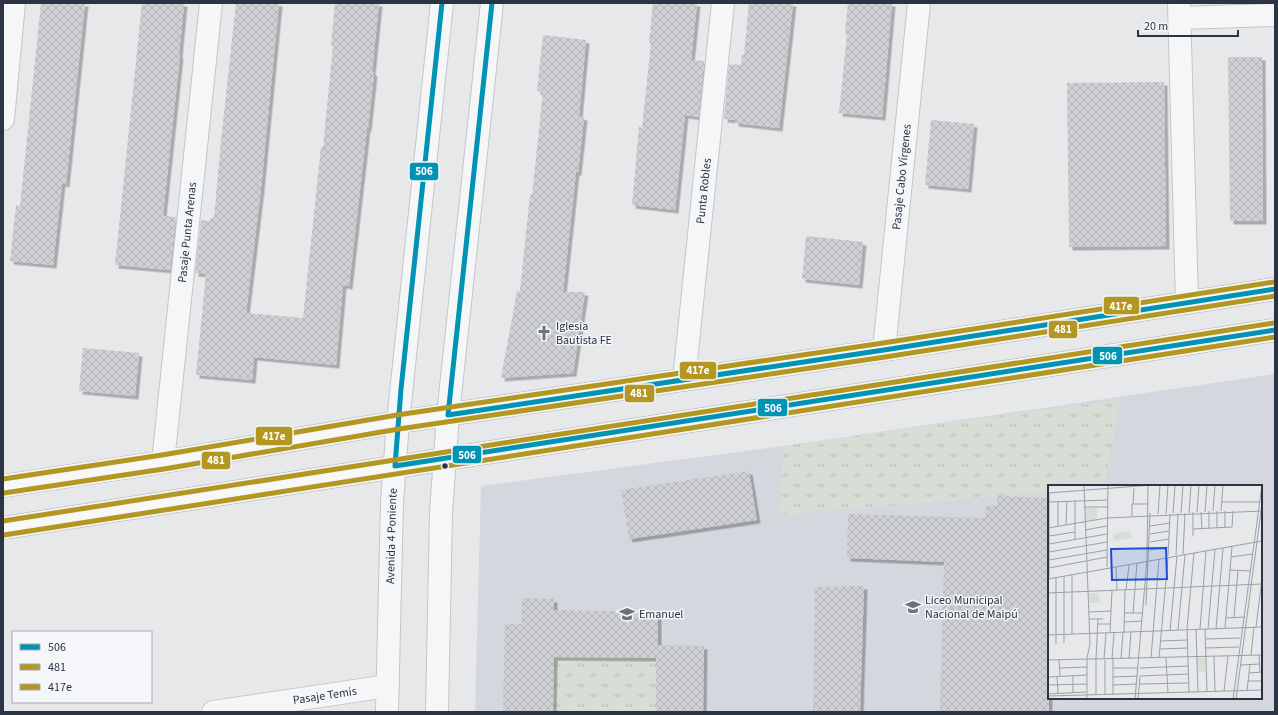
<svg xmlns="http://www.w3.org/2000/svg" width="1278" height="715" font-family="'Source Sans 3',sans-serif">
<defs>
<pattern id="grass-tufts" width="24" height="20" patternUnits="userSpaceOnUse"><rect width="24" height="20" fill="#d6ded6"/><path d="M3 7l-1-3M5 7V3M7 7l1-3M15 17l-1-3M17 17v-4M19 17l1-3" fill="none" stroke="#b8bfb9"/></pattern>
<pattern id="building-cross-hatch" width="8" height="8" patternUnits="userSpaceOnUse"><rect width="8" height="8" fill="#ced0d3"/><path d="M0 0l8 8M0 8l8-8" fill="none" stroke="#b1b3b6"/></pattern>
<filter id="shadow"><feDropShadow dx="3.5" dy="3.5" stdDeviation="0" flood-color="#0004"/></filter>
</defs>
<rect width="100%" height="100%" fill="#e6e8ea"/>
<path fill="#d4d7dd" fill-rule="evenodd" d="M1275 374V712H475L481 486 783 446ZM1049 486H1261V698H1049Z"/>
<g fill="url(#grass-tufts)">
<polygon points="1121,399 1104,486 1049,486 1049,492 779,515 783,446"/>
<polygon points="554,657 656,658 656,712 553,712"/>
</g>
<g fill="url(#building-cross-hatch)" filter="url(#shadow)">
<polygon points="41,3 85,3 66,184 62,183 53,265 10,261 16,205 20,206"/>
<polygon points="142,3 184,3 179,55 180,55 163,214 164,214 164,216 176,217 170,270 115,265"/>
<polygon points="236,3 279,3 261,188 246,313 303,318 321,147 323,147 333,46 331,45 335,3 379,3 372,72 374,73 368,128 367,128 349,286 343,285 336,365 254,357 252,380 196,375 206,274 195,273 201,220 210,221 211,218 214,218 221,141"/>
<polygon points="653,3 697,3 691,60 704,61 699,117 685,115 675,210 632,205 639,127 642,128 651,43 649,43"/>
<polygon points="749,3 793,3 779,128 735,123 735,120 724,119 729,64 741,65 742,55 744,55"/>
<polygon points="848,3 892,3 882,117 839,113 847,34 845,33"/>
<polygon points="543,35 586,40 579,116 584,117 578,172 576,172 563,292 585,292 573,373 501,378 517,291 520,291 530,195 532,195 543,92 537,91"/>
<polygon points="1228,57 1262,57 1263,221 1230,221"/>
<polygon points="1164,82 1166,246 1069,247 1067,83"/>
<polygon points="931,120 974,124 968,189 925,185"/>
<polygon points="806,236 863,242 859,285 802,279"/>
<polygon points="83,348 139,353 135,396 79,391"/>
<polygon points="749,471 757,520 629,539 621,490"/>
<polygon points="997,496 1049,498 1049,712 940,712 944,562 847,558 848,514 985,518 986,507 997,505"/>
<polygon points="864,586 860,712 813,712 815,587"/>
<polygon points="522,598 554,599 554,610 658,612 658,645 704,646 703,712 656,712 656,658 554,657 553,712 503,712 505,624 521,624"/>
</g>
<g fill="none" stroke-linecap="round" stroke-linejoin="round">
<defs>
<g id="minor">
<polyline points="1179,3 1187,303"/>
<polyline points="1180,18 1275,15"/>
<polyline points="3,119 14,3"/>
<path id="s1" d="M884 350 919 3"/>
<path id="s2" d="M684 380 723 3"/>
<path id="s3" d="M163 462 211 3"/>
<path id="s4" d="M213 712 388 686"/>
<path id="s5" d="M387 712 392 502 398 422 442 3"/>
<polyline points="437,712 441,512 448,415 492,3"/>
</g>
<g id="major">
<polyline points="3,486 163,462 398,422 884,350 1275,289"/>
<polyline points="3,528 1275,330"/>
</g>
</defs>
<use href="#minor" stroke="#c4c6c8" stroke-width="24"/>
<use href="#major" stroke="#c2c5c8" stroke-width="24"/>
<use href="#minor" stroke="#f5f6f7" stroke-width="22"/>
<use href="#major" stroke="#f8f8f8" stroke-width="22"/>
<defs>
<g id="bus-1">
<polyline points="442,3 401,389 395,466 1275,330"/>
<polyline points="492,3 448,415 884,350 1275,289"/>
</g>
<g id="bus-2">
<polyline points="4,493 164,469 399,429 885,357 1275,296"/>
<polyline points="4,535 1275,337"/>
</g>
<g id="bus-3">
<polyline points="3,479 162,455 397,415 883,343 1274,282"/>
<polyline points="3,521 1274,323"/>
</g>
</defs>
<use href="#bus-1" stroke="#f4f6f9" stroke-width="8"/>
<use href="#bus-2" stroke="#f4f6f9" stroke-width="8"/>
<use href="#bus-3" stroke="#f4f6f9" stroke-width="8"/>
<use href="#bus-1" stroke="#0093b3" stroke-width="5"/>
<use href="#bus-2" stroke="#b39721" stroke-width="5"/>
<use href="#bus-3" stroke="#b39721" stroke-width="5"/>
</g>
<defs>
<symbol id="church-bare" viewBox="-9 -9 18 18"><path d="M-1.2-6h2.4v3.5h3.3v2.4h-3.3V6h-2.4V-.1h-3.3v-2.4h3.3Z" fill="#6c737f" stroke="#f4f6f9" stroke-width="2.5" paint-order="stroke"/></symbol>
<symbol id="school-bare" viewBox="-9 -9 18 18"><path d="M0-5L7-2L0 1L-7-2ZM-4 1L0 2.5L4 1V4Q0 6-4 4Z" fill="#6c737f" stroke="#f4f6f9" stroke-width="2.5" paint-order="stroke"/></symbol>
</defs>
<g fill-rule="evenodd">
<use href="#church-bare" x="533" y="322" width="22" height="22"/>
<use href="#school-bare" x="902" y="596" width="22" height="22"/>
<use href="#school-bare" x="616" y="603" width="22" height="22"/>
</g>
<circle fill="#2b3445" stroke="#f4f6f9" stroke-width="1.5" cx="445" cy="466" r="3.5"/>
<g text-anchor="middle" stroke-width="3" stroke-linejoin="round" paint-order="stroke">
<g font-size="12" fill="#2b3445" stroke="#f4f6f9">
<text dy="4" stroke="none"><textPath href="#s1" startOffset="174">Pasaje Cabo Vírgenes</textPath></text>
<text dy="4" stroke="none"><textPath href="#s2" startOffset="190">Punta Robles</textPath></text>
<text dy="4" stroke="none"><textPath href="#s3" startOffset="231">Pasaje Punta Arenas</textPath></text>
<text dy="4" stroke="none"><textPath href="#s5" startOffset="176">Avenida 4 Poniente</textPath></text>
<text dy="4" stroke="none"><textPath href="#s4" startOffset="113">Pasaje Temis</textPath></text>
</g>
<g font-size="12" fill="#2b3445" stroke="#f4f6f9" text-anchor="start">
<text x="556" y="330">Iglesia<tspan x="556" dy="14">Bautista FE</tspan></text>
<text x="925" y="604">Liceo Municipal<tspan x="925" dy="14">Nacional de Maipú</tspan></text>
<text x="639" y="618">Emanuel</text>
</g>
</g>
<g transform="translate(1048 485)">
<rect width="214" height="214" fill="#e6e8ea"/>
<path d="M37 23H49V34L37 36ZM40 108H51L52 118H41ZM149 173H157V187H150Z" fill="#d6ded6"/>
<path d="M70 47H82L84 53 67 56 65 51Z" fill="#d6ded6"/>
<path fill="none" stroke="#9ba0a8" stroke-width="1" d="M36 0 42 159 39 173V214M0 8 104 0M1 17 60 15M174 17H212M85 19 86 3M36 22H60M161 26V43M165 26 167 0M169 26V43M173 26 175 0M177 26V43M145 27V51M149 27 151 0M153 27 154 44M157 27 159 0M125 28 127 0M133 28 135 0M141 28 143 0M110 29 112 0M118 29 120 0M84 31V19H100M18 40 19 16M10 41V16M102 41 122 38M0 43 59 33 214 26M145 44 184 42 185 26M37 45 59 41M102 49 121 46M1 51 27 47M27 55V15M102 57 121 54M1 59 59 49M102 65 120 62M1 67 59 57M135 69 137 28M128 70 130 28M120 71 122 29M183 72 205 69M1 75 59 65M59 82 60 0M68 82 69 105M1 83 59 72M182 85 203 86M24 89V149M16 91V158M1 92V8M8 93V159M0 94 214 56M78 105 81 80M0 108 214 99M98 120 102 28M41 127 63 126M77 128H95M85 128 89 78M186 132 190 85M178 133 197 132M41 134H55M76 137 94 136M50 139H63M0 140V160M208 142 214 94M177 143 184 62M148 144 150 207M152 144 158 66M157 144 159 207M160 144 167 64M168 144 175 63M130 145 137 70M122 146 129 71M76 147 77 105M62 148 64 105M0 150 214 142M157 154 192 153M113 156 140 155M157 163 191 162M112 164 140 163M203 170 206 142M211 170 212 187M166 171 167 207M48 173 50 134M48 173V210M103 173 111 74M111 173 120 73M118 173 120 208M11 174 12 191M56 174 58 148M64 174 66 148M73 174 75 147M81 174 83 147M0 175 214 170M192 180 212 179M11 183 39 182M65 183H90M92 183 141 181M201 188 214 187M9 191 10 208M25 191V208M92 191 141 189M0 192 39 190M65 192 90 191M200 196H214M91 199 141 198M0 200 39 199M65 200 89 199M176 206 180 171M199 206 202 179M141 207 139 143 146 68M0 209 38 207M57 210V175M65 210V174M0 211 214 205M87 214 99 75 100 0M90 214 92 192M185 214 214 0M188 214 214 19"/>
<path fill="#1d4ed8" fill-opacity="0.15" stroke="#1d4ed8" stroke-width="2" d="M118 63 119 94 64 95 63 64Z"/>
<rect width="214" height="214" fill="none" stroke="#2b3445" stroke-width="2"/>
</g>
<g stroke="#f4f6f9" stroke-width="1.5">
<rect x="409" y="162" width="30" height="19" rx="4" fill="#0093b3"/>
<rect x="1103" y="296" width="37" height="19" rx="4" fill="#b39721"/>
<rect x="1048" y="320" width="30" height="19" rx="4" fill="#b39721"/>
<rect x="1092" y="346" width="31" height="19" rx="4" fill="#0093b3"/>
<rect x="679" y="361" width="38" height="19" rx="4" fill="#b39721"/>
<rect x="624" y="384" width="31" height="19" rx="4" fill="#b39721"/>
<rect x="757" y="398" width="31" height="19" rx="4" fill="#0093b3"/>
<rect x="255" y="426" width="38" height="20" rx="4" fill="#b39721"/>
<rect x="452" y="445" width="30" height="19" rx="4" fill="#0093b3"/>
<rect x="201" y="451" width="30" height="19" rx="4" fill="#b39721"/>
</g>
<g font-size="11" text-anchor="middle" font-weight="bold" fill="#fff">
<text x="424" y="175">506</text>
<text x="1121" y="310">417e</text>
<text x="1063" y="333">481</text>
<text x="1108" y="360">506</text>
<text x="698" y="374">417e</text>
<text x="639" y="397">481</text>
<text x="773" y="412">506</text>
<text x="274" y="440">417e</text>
<text x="467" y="459">506</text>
<text x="216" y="464">481</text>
</g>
<rect width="1278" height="715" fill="none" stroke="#2b3445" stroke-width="8"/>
<rect x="12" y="631" width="140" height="72" fill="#f4f6f9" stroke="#a4a8b1"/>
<rect x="20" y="644" width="20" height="6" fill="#0093b3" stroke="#a4a8b1"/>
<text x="48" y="651" font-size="12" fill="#2b3445">506</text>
<rect x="20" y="664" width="20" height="6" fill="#b39721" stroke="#a4a8b1"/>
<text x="48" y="671" font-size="12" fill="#2b3445">481</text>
<rect x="20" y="684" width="20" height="6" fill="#b39721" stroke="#a4a8b1"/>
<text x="48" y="691" font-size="12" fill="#2b3445">417e</text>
<path d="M1138 30v6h100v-6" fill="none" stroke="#2b3445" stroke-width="2"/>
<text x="1144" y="30" font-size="12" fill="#2b3445" stroke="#f4f6f9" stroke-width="3" paint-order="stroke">20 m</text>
</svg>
